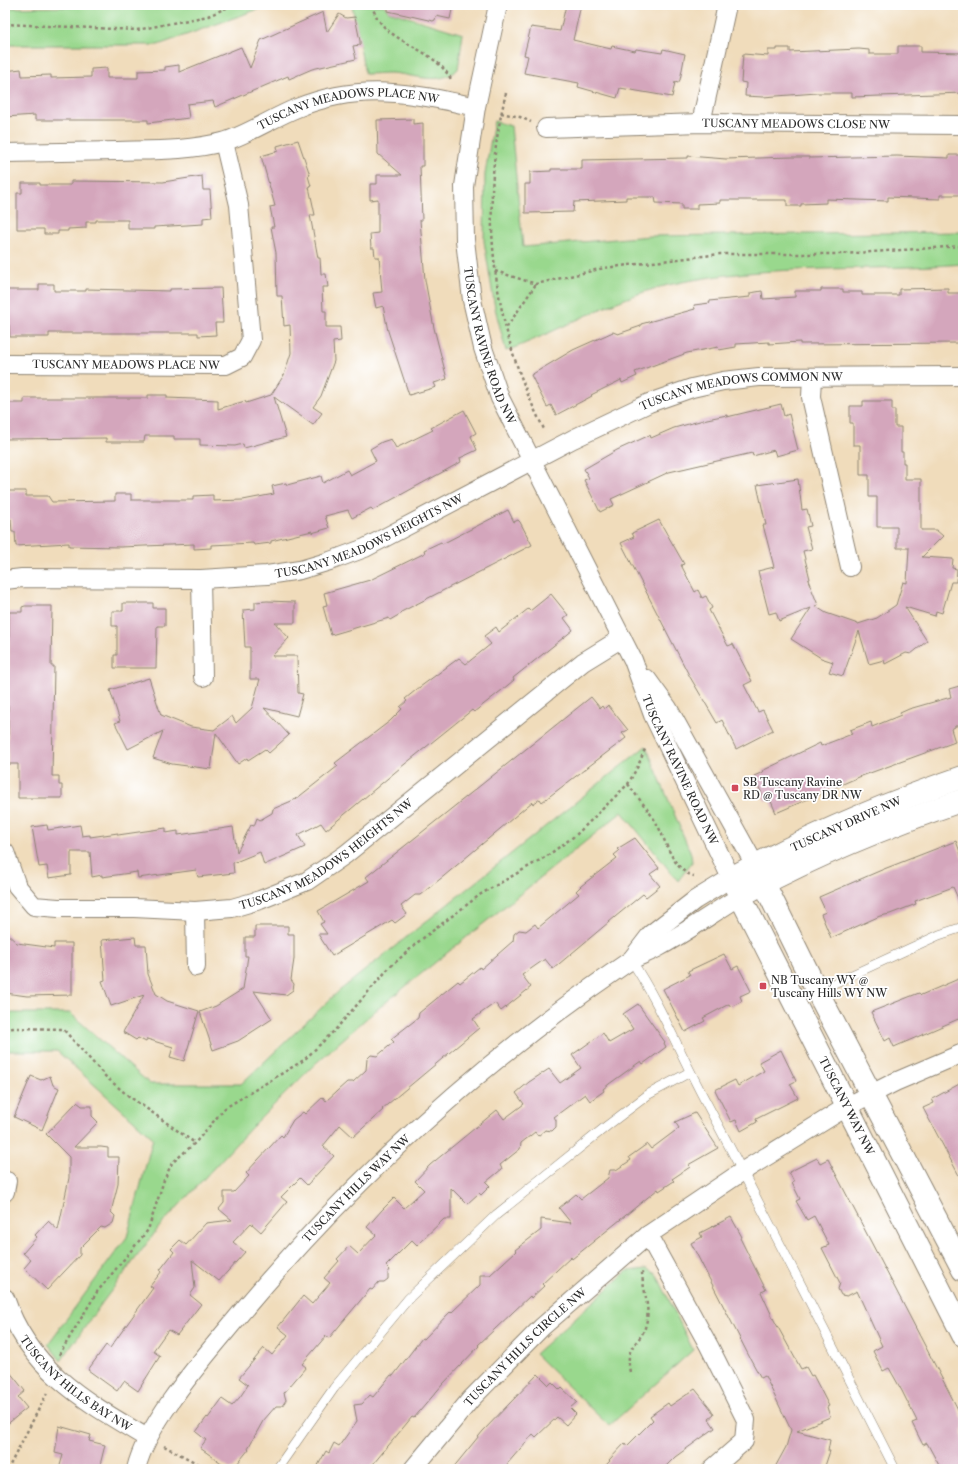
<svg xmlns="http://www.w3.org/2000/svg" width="968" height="1474" font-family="'Libre Caslon Text',serif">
<rect width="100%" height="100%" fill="#fff"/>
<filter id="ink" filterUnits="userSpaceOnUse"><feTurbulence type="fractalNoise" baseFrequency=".025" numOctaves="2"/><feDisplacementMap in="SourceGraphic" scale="8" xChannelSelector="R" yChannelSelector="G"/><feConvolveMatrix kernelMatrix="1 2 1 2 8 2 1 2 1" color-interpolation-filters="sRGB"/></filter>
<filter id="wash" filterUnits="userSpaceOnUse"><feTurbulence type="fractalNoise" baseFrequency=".012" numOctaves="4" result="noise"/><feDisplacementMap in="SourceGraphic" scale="16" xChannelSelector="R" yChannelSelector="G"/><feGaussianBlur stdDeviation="0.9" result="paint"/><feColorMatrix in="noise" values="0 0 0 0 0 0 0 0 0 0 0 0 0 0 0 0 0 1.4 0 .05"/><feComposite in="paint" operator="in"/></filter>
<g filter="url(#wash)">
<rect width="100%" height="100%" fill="#f0dcbb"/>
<g fill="#99d88d" stroke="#62825c">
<polygon points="75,5 270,5 158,45 5,45 5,8 72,7"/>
<path d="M352 5H384L388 11 463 34 458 69C441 87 412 74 391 73 382 73 373 74 365 74Z"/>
<path d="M494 121 511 126 523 247 650 236 963 232V264C865 272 764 263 668 285 611 299 560 331 506 351L495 308 484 241 485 174Z"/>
<polygon points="646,746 691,854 692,862 678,881 622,812 375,1011 316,1063 249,1130 160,1226 102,1303 61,1361 48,1344 127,1237 153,1138 57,1051 5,1051 5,1013 70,1013 150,1084 241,1084 339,991"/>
<polygon points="647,1269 657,1275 693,1350 609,1426 535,1354 627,1271"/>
</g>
<g id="blocks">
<g fill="#d4a6bc">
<polygon points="388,5 453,5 450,19 436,16 435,20 433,21 388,11"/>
<polygon points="566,5 581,5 573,40 611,49 612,46 635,51 636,49 662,53 663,49 685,54 680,80 678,83 675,82 672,97 620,88 617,98 578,87 579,83 524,73 528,56 524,55 531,27 560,31"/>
<polygon points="323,12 327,32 339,14 346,18 355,17 360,41 360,45 353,46 356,59 312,69 289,79 288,76 215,107 213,101 187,104 189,118 148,123 148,120 35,120 35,115 5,117 5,71 21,69 22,76 51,75 51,78 91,77 91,69 107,68 107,78 138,78 138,71 165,70 165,67 179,65 179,72 241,47 250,68 261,40"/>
<polygon points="898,46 921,46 921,52 963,53 963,93 852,97 852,93 817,93 763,97 745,96 746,83 741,82 743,54 768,56 768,50 777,50 777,48 790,48 790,52 859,49 869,50 869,54 898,54"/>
<polygon points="413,119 413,124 423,123 423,166 420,166 422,220 420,220 425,280 434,328 447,379 434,383 436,387 433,388 409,395 388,331 383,306 376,308 373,293 382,292 379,257 375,257 374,248 371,248 370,234 378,233 378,199 370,200 370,184 377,184 377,175 402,175 378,154 377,120"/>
<polygon points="298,140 310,175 308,176 311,186 309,187 315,215 310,215 318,258 320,258 321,274 326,274 328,287 322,287 323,311 326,311 326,327 340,327 341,341 333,342 334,361 321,396 313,407 322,413 313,425 274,397 286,437 244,448 243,444 235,446 200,445 200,439 174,439 174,436 145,436 144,442 106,442 106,438 5,439 5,403 24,403 24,398 148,398 148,395 167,395 167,398 218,400 218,409 245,401 246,403 271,395 284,375 291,353 290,325 284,326 282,296 277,296 276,253 271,227 274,227 270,207 275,206 261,156 278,151 277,146"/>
<polygon points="949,155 963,155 963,195 940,195 940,199 888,197 888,201 826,199 826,203 801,204 801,206 787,206 787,200 720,200 720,203 697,204 697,209 682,209 682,204 656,203 655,197 626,197 626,200 574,202 573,212 525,213 525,184 530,184 530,172 551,171 551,169 582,169 582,160 688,158 688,156 726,159 792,157 809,157 809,158 897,156 949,158"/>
<polygon points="202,176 203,190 210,190 212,217 203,218 203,224 154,227 154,229 128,229 128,220 96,220 96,222 86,222 86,228 68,229 68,231 58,231 58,234 44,234 44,229 17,229 17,193 22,193 22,183 40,183 40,185 71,185 71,181 163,182"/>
<polygon points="39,284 54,284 54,291 86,291 86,289 170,291 170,289 221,288 223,323 215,323 216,335 198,336 198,333 49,333 49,337 10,337 9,325 5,321 5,290 39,290"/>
<polygon points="948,288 948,293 963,293 963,343 800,344 800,342 769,344 769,342 736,344 736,347 719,350 718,347 687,353 635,372 637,376 622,383 621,380 591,395 592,396 556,415 551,405 547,407 531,375 573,350 613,332 618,334 641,326 641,324 695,309 694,305 710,303 709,301 750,297 750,293 762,291 763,299 795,297 795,291 821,291 821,289 843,289 843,292 862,292 862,295 899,295 899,289"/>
<polygon points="863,401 892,401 892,410 895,410 895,427 901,427 901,452 903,452 903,463 905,463 905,479 921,479 921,530 936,530 943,536 922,557 953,559 952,568 957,569 956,582 951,582 942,613 936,611 935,616 905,607 927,641 911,654 906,653 885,664 884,660 869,664 859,631 843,676 829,672 833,662 821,658 791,639 811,608 779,621 776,612 769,614 758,571 774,567 763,525 766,525 757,485 798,479 802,510 807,509 811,526 806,527 812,549 803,551 810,579 808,580 818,605 815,606 826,613 858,624 877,618 896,605 903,582 907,583 909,548 897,548 897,527 877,527 877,497 869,497 869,475 860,475 860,445 853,445 853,423 850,423 850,406 863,406"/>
<polygon points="781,404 784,416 789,414 798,450 776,456 774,450 753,456 752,453 669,472 611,499 614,505 600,512 584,480 589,478 584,469 617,450 650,435 651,438 674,428 707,419 727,415 727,417"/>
<polygon points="464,410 476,433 471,436 477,450 460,458 461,462 373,510 371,508 352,518 348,510 325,516 329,528 312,533 312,531 271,541 271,543 254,545 253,543 211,545 211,548 194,549 194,544 120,547 69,546 69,543 16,546 15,532 12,532 11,519 5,520 5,491 26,491 26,496 48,496 52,502 115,501 115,494 131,494 131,500 193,500 193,496 213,495 213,501 243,500 274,494 272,486 286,483 287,485 321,476 323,483 347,470 350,475 376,461 370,449 382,442 391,439 396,448 433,430 431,428"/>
<polygon points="508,510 514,522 518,520 520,522 532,545 401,612 402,613 390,620 389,618 331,635 324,610 323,606 327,605 324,593 370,580 425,553 424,550 441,542 442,544"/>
<polygon points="659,520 684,564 681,565 695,592 698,590 702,598 706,596 712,608 709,610 728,646 733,644 752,681 744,685 758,712 763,710 773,730 736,749 722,720 717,723 690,677 621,543 634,537 632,533"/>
<polygon points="551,594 568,615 564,618 573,630 513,678 514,680 502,690 474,712 472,710 400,768 326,830 321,823 298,835 305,847 264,865 260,852 233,863 234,873 198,877 196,870 138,878 137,872 102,877 102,875 92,877 90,852 71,852 71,875 49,878 47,866 39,867 32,827 47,825 48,830 80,825 82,836 90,835 90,837 118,833 118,835 166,828 166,833 178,831 178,835 233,827 237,852 251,825 254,826 257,818 260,820 272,813 273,809 296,799 338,766 335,763 390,721 402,709 400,707 407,701 405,699 416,690 459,658 466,664 491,644 484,636 496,627 499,632 528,609 530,611"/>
<polygon points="267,601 295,602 295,623 275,623 289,638 272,656 297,656 298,693 303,694 297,716 264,708 289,735 269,753 265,749 248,760 247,758 238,764 216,733 211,769 172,764 153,758 163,731 128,749 115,723 120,721 110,690 149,678 161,715 191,727 214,730 232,716 236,723 252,708 260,679 250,679 250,647 245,647 243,610 255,609 255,602"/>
<polygon points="123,603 153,603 153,608 165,608 165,626 157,626 156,668 114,668 114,655 117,655 117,626 112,626 112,611 123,611"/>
<polygon points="25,606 52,606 51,666 54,666 52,776 59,776 59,785 62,785 62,798 18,798 18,764 8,764 8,706 5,706 5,669 9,669 9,612 22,612 22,607"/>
<polygon points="963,685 963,725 955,726 955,727 951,729 955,742 859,777 776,813 770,799 765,801 754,776 763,772 762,771 820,743 821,746 852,734 850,730 871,722 872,727 901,715 900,713 909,709 951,697 949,689"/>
<polygon points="591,697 600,708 602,706 604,709 608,705 628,730 622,733 626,738 542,802 540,799 533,804 532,802 444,876 420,895 415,895 401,906 407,914 395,923 392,920 332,956 318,934 327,934 320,924 324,922 318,911 369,881 366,877"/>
<polygon points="635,838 659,868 650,874 660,886 646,897 643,894 615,917 553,969 545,959 522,975 531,987 501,1011 495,1003 473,1019 479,1028 382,1109 383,1110 353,1137 340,1125 323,1146 334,1156 307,1185 300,1178 281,1197 287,1202 261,1232 251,1223 233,1242 245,1252 219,1281 192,1260 195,1288 190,1295 201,1304 177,1335 168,1330 153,1351 160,1356 138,1391 124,1381 117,1391 88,1370 106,1345 110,1348 153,1288 150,1286 162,1271 160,1270 174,1252 171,1249 180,1240 186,1245 206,1223 232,1220 219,1209 224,1203 224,1192 234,1192 249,1176 246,1173 281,1135 283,1137 293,1120 303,1112 305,1114 323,1097 326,1101 347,1082 353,1082 366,1070 367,1059 371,1055 377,1056 394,1042 391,1039 418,1018 419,1013 458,981 460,983 480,967 481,969 513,941 514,934 519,930 526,931 535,924 538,928 579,894 576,891 581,886 617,858 614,855 619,851 617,849"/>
<polygon points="956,841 963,860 963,910 953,887 915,901 916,904 890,914 880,916 831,938 821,914 826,912 819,897 884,869"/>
<polygon points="255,926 288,926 288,934 294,934 294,959 291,980 294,984 293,990 286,995 254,991 272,1019 238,1041 213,1050 200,1012 216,1006 243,989 248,956 245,956 245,937 255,937"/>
<polygon points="5,932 17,943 54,948 54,943 72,943 72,995 27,996 5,993"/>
<polygon points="135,937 136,945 146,945 148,974 156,994 167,1001 199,1011 184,1061 170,1057 173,1047 147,1039 146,1042 138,1038 136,1040 123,1032 144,995 111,1006 102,981 105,980 102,940"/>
<polygon points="724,954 732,969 738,966 751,991 740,996 742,1001 731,1007 729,1004 703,1018 705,1021 685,1032 663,989 690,975 688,971"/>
<polygon points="963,977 963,1017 894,1047 890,1038 885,1041 871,1012 919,993 921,995"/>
<polygon points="638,1004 665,1042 664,1043 666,1047 643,1064 641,1061 609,1084 603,1089 604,1091 590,1101 585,1094 554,1117 556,1120 556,1127 552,1131 545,1130 538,1136 535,1132 521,1143 520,1149 500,1165 502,1169 486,1182 490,1186 481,1195 479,1193 467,1204 451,1188 451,1219 444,1219 417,1245 412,1240 386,1266 390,1270 388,1273 388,1279 384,1282 379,1282 372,1290 370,1289 330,1337 329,1338 326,1336 302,1364 306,1367 284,1393 286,1400 282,1406 276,1406 263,1421 248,1448 249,1449 233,1469 230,1469 200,1448 206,1440 196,1432 207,1417 208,1418 222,1399 232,1406 240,1397 248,1385 239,1378 264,1348 272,1355 288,1335 278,1327 303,1296 312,1304 330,1283 324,1278 339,1261 337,1259 349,1246 358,1254 376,1235 367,1227 382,1210 394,1198 404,1208 424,1190 415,1181 430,1165 497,1110 504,1119 524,1104 516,1093 529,1082 549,1069 560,1083 581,1068 572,1055 603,1033 609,1043 633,1029 623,1014"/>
<polygon points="781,1050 796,1081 790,1084 798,1098 756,1119 757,1122 741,1131 736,1120 731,1122 715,1090 735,1080 738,1086 764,1071 759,1062"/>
<polygon points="31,1076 41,1080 50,1076 53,1085 59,1088 42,1130 14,1117"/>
<polygon points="963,1082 963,1183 923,1108 934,1103 932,1099"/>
<polygon points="77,1102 82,1106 92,1106 92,1116 98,1122 74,1147 101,1147 108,1148 108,1157 119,1157 118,1184 111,1212 115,1216 113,1223 105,1228 101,1227 80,1248 80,1255 47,1290 24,1268 31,1260 23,1253 37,1237 35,1235 48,1221 58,1230 69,1178 69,1157 46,1134"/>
<polygon points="695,1113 718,1148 688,1165 690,1167 672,1179 674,1181 659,1191 658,1189 572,1259 571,1257 542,1284 544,1286 531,1298 530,1296 478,1345 479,1346 443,1384 414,1418 412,1417 369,1469 316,1469 326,1451 329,1453 334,1443 339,1446 357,1421 354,1405 362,1404 370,1395 373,1397 391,1375 393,1376 422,1338 424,1339 450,1312 451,1313 480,1285 480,1275 490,1275 516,1251 515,1250 541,1230 541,1219 571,1223 559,1208 576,1194 581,1199 608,1178 610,1170 616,1170 631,1160 629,1157 647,1144 651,1149 679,1128 675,1122"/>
<polygon points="817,1158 820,1163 828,1159 963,1419 963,1469 941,1469 927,1443 923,1445 912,1423 917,1421 902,1391 889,1368 883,1371 873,1351 882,1346 857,1291 847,1296 841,1295 838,1289 840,1283 822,1248 829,1245 814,1216 807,1220 796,1201 800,1199 792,1183 794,1182 789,1172"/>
<polygon points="731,1217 742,1237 740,1238 766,1290 761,1292 774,1320 801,1369 806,1367 811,1376 813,1375 829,1406 827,1407 830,1417 797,1431 830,1440 828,1451 830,1451 824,1469 774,1469 786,1447 791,1430 765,1376 761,1378 751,1360 691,1243 702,1237 700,1233"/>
<polygon points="5,1366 25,1391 18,1397 27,1408 5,1426"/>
<polygon points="538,1374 549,1385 552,1382 560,1390 562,1388 577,1402 570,1408 576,1414 566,1425 557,1417 536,1437 533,1434 507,1464 508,1469 452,1469 483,1431"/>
<polygon points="695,1389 711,1409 714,1415 709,1419 715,1428 675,1457 663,1469 602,1469 610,1461 609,1460 625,1443 627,1446 653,1420 650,1416 668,1403 670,1406"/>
<polygon points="59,1426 91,1435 89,1441 105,1445 99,1469 59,1469 63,1455 55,1453"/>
</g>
</g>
</g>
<g filter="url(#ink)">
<use href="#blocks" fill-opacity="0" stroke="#8e8473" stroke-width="1"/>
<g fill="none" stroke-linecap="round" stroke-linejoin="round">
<defs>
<g id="lane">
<path d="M631 960C661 1005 681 1056 707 1104 771 1225 833 1347 895 1469"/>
<polyline points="817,991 939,935 963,927"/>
<polyline points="277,1469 334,1388 409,1298 496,1215 608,1125 649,1094 690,1072"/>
</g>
<g id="street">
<path id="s1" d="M498 5 476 107 464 186 465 240 472 300 483 348 500 398 633 660 653 715 731 878 695 900 651 934 631 960"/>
<polyline points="701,123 727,5"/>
<path id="s2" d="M546 128 701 123 963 125"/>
<path id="s3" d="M5 153C42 152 80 152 117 151 153 150 188 151 223 142 245 136 274 117 297 108 361 82 411 93 476 107"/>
<path id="s4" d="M5 364 226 365 242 357 251 340 239 205 224 142"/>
<polyline points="812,377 811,397 850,567"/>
<polyline points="201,579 203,677"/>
<path id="s5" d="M5 580 22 578 201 579 267 575 300 570 330 561 365 548 573 439 649 403 692 388 723 381 759 377 963 376"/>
<polyline points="647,679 668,708 755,865"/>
<path id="s6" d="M5 852 17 886 34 906 58 908H134L195 911 232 908 260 900 307 881 346 854 583 662 622 638"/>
<polyline points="195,911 196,967"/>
<polyline points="5,1192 7,1181"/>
<polyline points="648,1235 709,1346 746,1420 744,1441 712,1469"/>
<path id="s7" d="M5 1298C29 1370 85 1401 147 1438"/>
<path id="s8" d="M136 1469C147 1424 196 1367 226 1331 342 1189 476 1065 628 962 637 956 649 953 659 947 687 932 714 912 741 896"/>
<path id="s9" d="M413 1469 471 1399 542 1327 648 1235 743 1171 848 1106 895 1082 963 1053"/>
</g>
<g id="secondary">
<path id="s10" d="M963 777C883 804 805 838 731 878L963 1335"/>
<polyline points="755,865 817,991 963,1270"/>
<path d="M751 890C819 854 890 825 963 800"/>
</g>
</defs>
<use href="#lane" stroke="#8e8473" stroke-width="10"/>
<use href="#street" stroke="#8e8473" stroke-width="20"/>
<use href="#secondary" stroke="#8e8473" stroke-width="24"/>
<g stroke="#8e8473" stroke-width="2.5" stroke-dasharray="3 3" stroke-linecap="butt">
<path d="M371 5C374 11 376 17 380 22 397 45 436 50 452 81"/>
<polyline points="5,24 137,30 208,16 233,5"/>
<path d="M506 93C478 206 491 328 545 431"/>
<polyline points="501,113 520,117 531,122"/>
<polyline points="495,271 536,284 604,268 720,254 841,254 963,246"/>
<polyline points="507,327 536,284"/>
<path d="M628 784C637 797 649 810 657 824 666 841 673 871 694 876"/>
<polyline points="5,1029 14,1028 63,1029 105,1076 126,1094 195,1143"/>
<polyline points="59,1355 97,1292 148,1230 164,1180 172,1163 195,1143 225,1108 304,1060 335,1030 389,968 418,942 481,894 547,856 576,835 628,784 638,766 645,749"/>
<path d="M630 1372C624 1342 641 1346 646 1324 651 1307 642 1288 642 1271"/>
<polyline points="164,1446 208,1469"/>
<polyline points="6,1469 10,1465 48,1391"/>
</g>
<use href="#lane" stroke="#fff" stroke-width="9"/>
<use href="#street" stroke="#fff" stroke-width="18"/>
<use href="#secondary" stroke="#fff" stroke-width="22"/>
</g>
</g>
<g fill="#d1495b" stroke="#fff" stroke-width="1.5">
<rect x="731" y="784" width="8" height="8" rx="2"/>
<rect x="759" y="982" width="8" height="8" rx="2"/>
</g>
<g text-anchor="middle" stroke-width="3.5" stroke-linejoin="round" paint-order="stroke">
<g font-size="11" fill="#2b2b2b" stroke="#fff">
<text dy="4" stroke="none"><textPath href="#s3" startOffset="351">TUSCANY MEADOWS PLACE NW</textPath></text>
<text dy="4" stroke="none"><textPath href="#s2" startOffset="250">TUSCANY MEADOWS CLOSE NW</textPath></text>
<text dy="4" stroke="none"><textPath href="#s1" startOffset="347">TUSCANY RAVINE ROAD NW</textPath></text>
<text dy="4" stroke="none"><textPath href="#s4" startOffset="121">TUSCANY MEADOWS PLACE NW</textPath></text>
<text dy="4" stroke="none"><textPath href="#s5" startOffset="777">TUSCANY MEADOWS COMMON NW</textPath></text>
<text dy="4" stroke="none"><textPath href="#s5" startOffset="372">TUSCANY MEADOWS HEIGHTS NW</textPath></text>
<text dy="4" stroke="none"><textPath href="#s1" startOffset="814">TUSCANY RAVINE ROAD NW</textPath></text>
<text transform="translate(846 824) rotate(-24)" y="4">TUSCANY DRIVE NW</text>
<text dy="4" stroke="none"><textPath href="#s6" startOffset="370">TUSCANY MEADOWS HEIGHTS NW</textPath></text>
<text dy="4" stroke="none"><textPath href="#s10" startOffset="509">TUSCANY WAY NW</textPath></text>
<text dy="4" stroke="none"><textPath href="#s8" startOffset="359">TUSCANY HILLS WAY NW</textPath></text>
<text dy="4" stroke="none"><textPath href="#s9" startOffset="166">TUSCANY HILLS CIRCLE NW</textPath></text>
<text dy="4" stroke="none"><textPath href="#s7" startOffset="114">TUSCANY HILLS BAY NW</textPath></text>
</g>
<g font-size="11" fill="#2b2b2b" stroke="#fff" text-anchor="start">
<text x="743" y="786">SB Tuscany Ravine<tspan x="743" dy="13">RD @ Tuscany DR NW</tspan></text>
<text x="771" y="984">NB Tuscany WY @<tspan x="771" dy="13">Tuscany Hills WY NW</tspan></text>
</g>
</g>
<rect width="968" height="1474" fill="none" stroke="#fff" stroke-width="20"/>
</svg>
